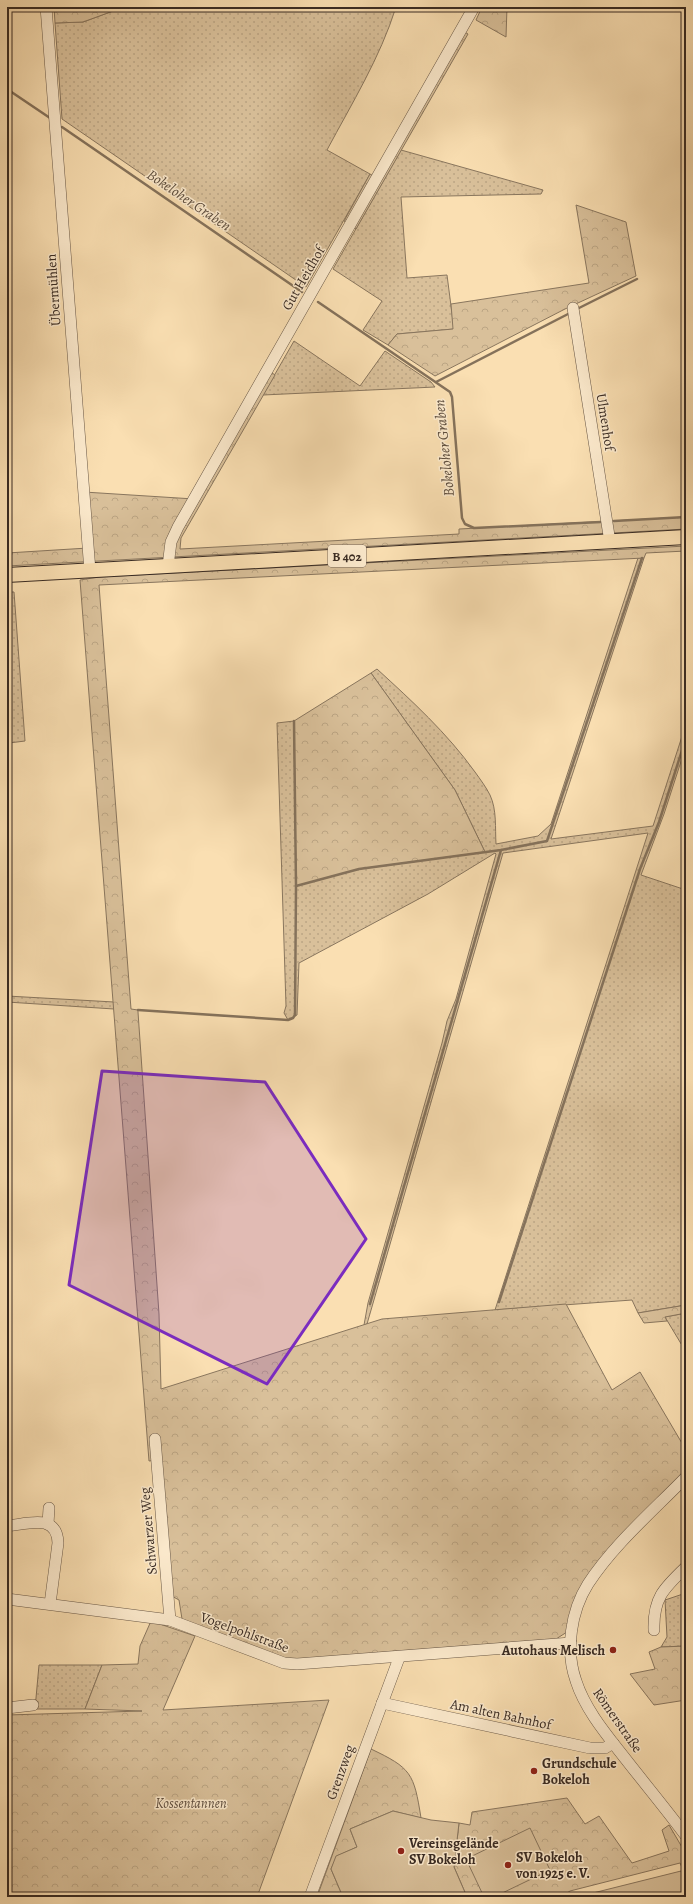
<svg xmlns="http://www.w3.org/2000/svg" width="693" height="1904" font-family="Alegreya,serif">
<defs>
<pattern id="grass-dots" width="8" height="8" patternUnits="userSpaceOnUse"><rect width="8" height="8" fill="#d9c09a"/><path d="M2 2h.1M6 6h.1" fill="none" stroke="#bba584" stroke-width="1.8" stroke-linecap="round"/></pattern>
<pattern id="forest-crowns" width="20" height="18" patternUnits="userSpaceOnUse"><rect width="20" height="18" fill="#d9c09a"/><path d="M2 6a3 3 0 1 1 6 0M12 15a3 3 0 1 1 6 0" fill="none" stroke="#bba584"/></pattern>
</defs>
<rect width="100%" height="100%" fill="#fadfb2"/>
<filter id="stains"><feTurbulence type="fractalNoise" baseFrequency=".005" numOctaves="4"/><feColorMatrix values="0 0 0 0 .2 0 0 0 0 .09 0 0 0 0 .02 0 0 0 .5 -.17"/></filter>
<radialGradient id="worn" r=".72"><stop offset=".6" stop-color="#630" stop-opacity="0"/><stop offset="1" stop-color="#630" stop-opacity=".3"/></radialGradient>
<g fill="url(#grass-dots)" stroke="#89765e">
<path d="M124 7H396C380 58 352 103 327 150L370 174 306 287 62 119 55 23 83 22Z"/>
<polygon points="401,150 543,190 541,194 401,197 407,278 447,275 454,329 397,334 388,345 363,330 382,301 333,269"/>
<polygon points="294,341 360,386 385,351 431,382 435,387 263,395"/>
<path d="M638 558H644L551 839 653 826 686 724V746L664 814 641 875 686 890V1305L638 1313 632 1300 495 1310 648 833 503 853 367 1324 364 1325 368 1303 442 1043 447 1021 456 999 496 854 495 853 428 894 299 963 297 1015 288 1020 284 1013 286 1006 277 723 294 721 296 886 359 869 485 852 455 790 371 673 377 669C412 701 447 733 475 772 480 779 486 787 490 795 497 810 495 828 496 844L538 836 551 824Z"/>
<polygon points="7,592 14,592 25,741 9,743 7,737"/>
<polygon points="7,996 114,1002 114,1009 7,1002"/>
<polygon points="686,1313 686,1352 665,1317"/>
<polygon points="686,1593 686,1646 661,1647 667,1637 665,1600"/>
<polygon points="39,1665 102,1665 85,1709 35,1709"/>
</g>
<g fill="url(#forest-crowns)" stroke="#89765e">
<polygon points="54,7 124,7 83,22 55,23"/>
<polygon points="482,7 507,7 506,37 476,20"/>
<polygon points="461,30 468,34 356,229 344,221 370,174 377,178"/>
<polygon points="576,205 626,222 636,276 565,309 435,376 388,345 397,334 453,329 451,304 589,283"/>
<polygon points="268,370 275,375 181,538 180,549 459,534 459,529 686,517 686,529 7,566 7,553 88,548 84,492 194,499"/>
<polygon points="686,546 686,551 646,553 644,558 99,585 131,1009 138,1010 138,1012 159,1314 161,1389 382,1319 566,1304 612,1390 640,1372 686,1450 686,1473 597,1569 567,1632 556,1639 284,1660 182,1619 179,1600 168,1594 157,1460 149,1461 80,580 99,577"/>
<polygon points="371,673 455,790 485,852 359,869 296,886 294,721"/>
<polygon points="686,1305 686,1313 665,1317 667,1321 644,1323 638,1313"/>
<polygon points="151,1621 195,1636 163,1710 329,1700 257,1897 7,1897 7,1715 142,1711 85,1709 102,1665 138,1664 140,1646"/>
<polygon points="686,1646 686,1700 654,1705 630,1674 655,1669 649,1652 661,1647"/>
<path d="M371 1749C411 1768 414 1773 421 1818L393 1811 350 1829 357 1847 337 1856 331 1869 343 1897H317Z"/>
<polygon points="567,1798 585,1824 599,1816 632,1863 669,1851 662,1830 669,1825 686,1854 686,1876 680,1863 570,1891 561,1897 467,1897 454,1867 459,1823 470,1825 472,1812"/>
</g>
<g fill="#d9c09a" stroke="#89765e">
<polygon points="393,1811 431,1820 459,1823 454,1867 467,1897 343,1897 331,1869 336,1856 357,1847 350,1829"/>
<polygon points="530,1828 550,1870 494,1897 484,1897 466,1859"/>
<polygon points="681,1871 686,1889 686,1897 577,1897"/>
</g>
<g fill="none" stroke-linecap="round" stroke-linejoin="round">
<g stroke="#85725b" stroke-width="2.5">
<polyline points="7,89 50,118"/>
<polyline points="62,127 302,292"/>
<polyline points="318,302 450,392 452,397 462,518 465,524 474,528 601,522"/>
<polyline points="577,309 637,279"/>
<polyline points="436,382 570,313"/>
<polyline points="614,521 686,517"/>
<polyline points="296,886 359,869 501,850 547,841 642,558"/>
<polyline points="138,1010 288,1020 293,1018 295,1015 296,886 294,721"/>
<polyline points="499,1302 640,869 659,822 686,738"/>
<polyline points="370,1304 501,850"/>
</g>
<defs>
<g id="minor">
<polyline points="46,7 90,571"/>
<polyline points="573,308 610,542"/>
<polyline points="168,566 171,542 178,527 474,7"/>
<polyline points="155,1439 170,1620"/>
<path d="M686 1477C653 1511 614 1544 588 1584 571 1611 565 1650 576 1681 585 1709 606 1734 624 1757 645 1784 666 1809 686 1836"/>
<polyline points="48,1524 49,1508"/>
<path d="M7 1526C28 1524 57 1513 58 1543L50 1604"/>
<polyline points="7,1599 170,1620 284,1663 297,1664 571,1643"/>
<path d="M654 1630C653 1598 664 1588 686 1567"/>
<polyline points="382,1703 590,1748 605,1748 613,1743"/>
<polyline points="7,1708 33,1705"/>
<polyline points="310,1897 399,1658"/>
</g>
<polyline id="major" points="7,575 686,537"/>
</defs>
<use href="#minor" stroke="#695847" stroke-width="12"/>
<use href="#major" stroke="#392b23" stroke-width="16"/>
<use href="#minor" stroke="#fceacd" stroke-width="11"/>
<use href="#major" stroke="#fadfb2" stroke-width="14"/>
</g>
<path fill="#7b2cbf" fill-opacity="0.2" stroke="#7b2cbf" stroke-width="3" stroke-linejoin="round" d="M102 1071 265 1082 366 1239 267 1384 69 1285Z"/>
<g fill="#8f2418" stroke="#fceacd" stroke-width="1.5">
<circle cx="613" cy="1650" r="4"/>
<circle cx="534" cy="1771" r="4"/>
<circle cx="401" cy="1851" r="4"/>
<circle cx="508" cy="1865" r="4"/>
</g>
<g text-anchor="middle" stroke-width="3" stroke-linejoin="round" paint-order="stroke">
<rect fill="#fceacd" stroke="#746456" stroke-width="1" x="328" y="545" width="38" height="22" rx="3"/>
<g font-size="13" font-weight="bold" fill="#392b23">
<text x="347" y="561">B 402</text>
</g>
<g font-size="14" fill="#392b23" stroke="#fceacd">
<text transform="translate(303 278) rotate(-60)" y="5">Gut Heidhof</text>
<text transform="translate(53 290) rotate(-94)" y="5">Übermühlen</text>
<text transform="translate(606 422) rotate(81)" y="5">Ulmenhof</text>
<text transform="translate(148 1531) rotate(-95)" y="5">Schwarzer Weg</text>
<text transform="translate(245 1632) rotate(20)" y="5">Vogelpohlstraße</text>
<text transform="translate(501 1714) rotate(12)" y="5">Am alten Bahnhof</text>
<text transform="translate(618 1720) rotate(55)" y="5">Römerstraße</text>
<text transform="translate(340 1772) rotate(-70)" y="5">Grenzweg</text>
</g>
<g font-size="14" font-weight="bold" fill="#392b23" stroke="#fceacd" text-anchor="start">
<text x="605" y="1655" text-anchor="end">Autohaus Melisch</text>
<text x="542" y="1768">Grundschule<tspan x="542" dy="16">Bokeloh</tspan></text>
<text x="409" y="1848">Vereinsgelände<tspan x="409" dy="16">SV Bokeloh</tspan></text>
<text x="516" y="1862">SV Bokeloh<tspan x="516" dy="16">von 1925 e. V.</tspan></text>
</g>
<g font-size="14" font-style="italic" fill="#615041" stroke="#fceacd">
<text x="191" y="1808">Kossentannen</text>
</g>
<g font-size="15" font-style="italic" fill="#5f4f3f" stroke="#fceacd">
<text transform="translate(189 200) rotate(34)" y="5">Bokeloher Graben</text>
<text transform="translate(444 448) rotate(-96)" y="5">Bokeloher Graben</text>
</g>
</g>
<rect width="693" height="1904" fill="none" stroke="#fadfb2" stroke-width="24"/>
<rect x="8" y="8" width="677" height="1888" fill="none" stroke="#392b23" stroke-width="2"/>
<rect x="12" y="12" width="669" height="1880" fill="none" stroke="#392b23"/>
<rect width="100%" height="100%" filter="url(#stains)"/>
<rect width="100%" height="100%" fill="url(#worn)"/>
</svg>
